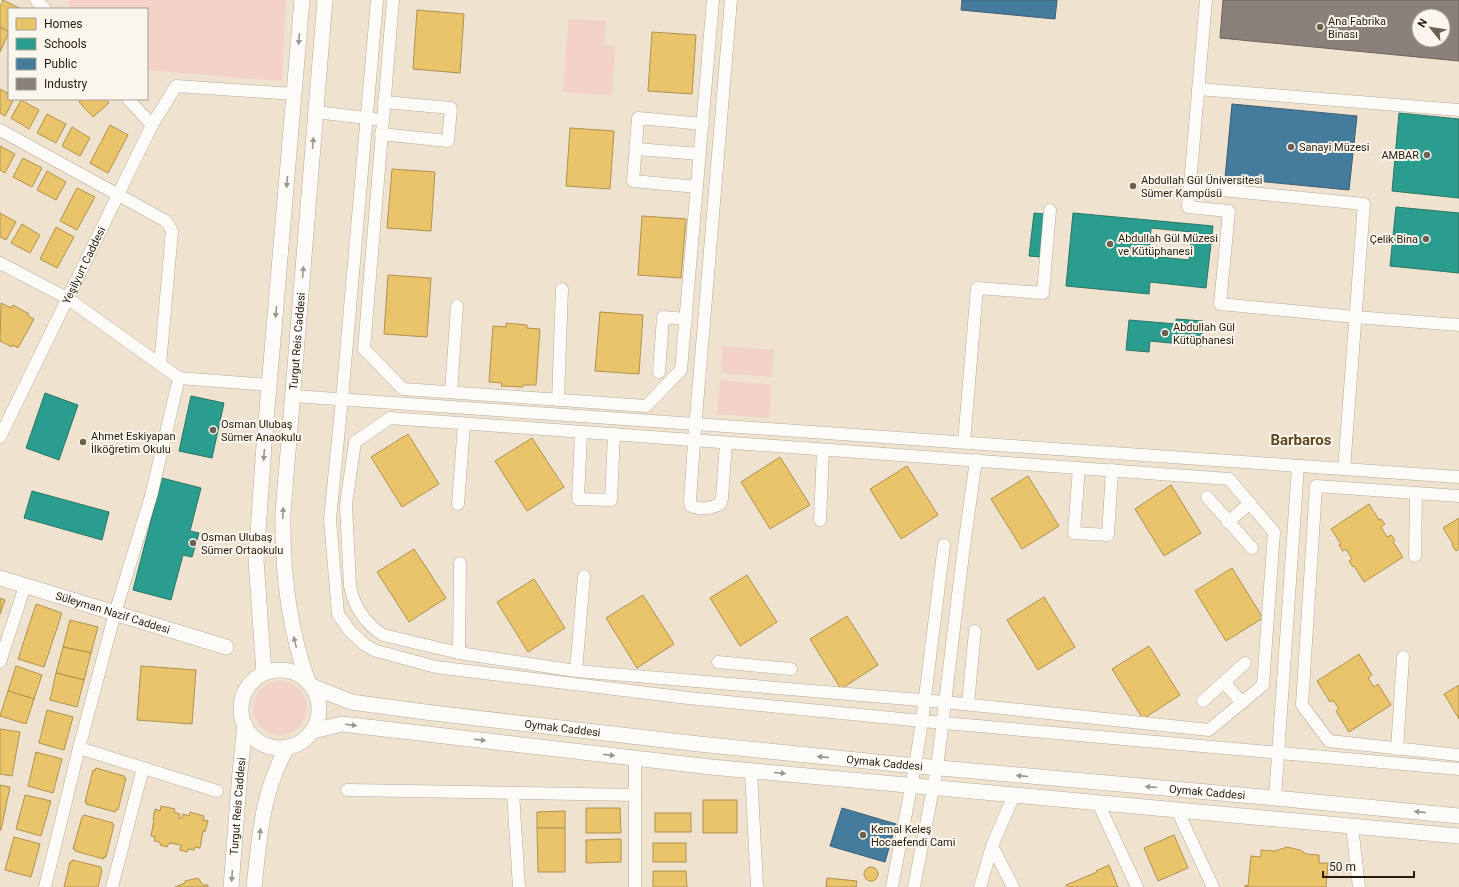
<svg xmlns="http://www.w3.org/2000/svg" width="1459" height="887" font-family="Roboto,sans-serif">
<rect width="100%" height="100%" fill="#efe2cf"/>
<g fill="#f3d2c8">
<polygon points="70,0 286,0 282,81 147,70 147,9 71,9 67,4"/>
<polygon points="568,19 606,21 604,45 615,46 612,95 563,92"/>
<polygon points="723,346 774,350 772,377 721,373"/>
<polygon points="720,380 771,385 769,418 717,414"/>
<circle cx="280" cy="708" r="27"/>
</g>
<g fill="#e9c46a" stroke="#ae924e">
<polygon points="3,0 21,9 9,9 9,32 0,27 0,7"/>
<polygon points="417,10 464,14 460,73 413,69"/>
<polygon points="0,27 9,32 0,52"/>
<polygon points="652,32 696,35 692,94 648,91"/>
<polygon points="0,89 9,94 9,99 14,99 5,116 0,113"/>
<polygon points="81,99 105,99 109,103 93,117 79,102"/>
<polygon points="21,100 39,110 29,129 11,118"/>
<polygon points="47,114 66,124 56,143 37,133"/>
<polygon points="110,125 128,135 108,173 90,163"/>
<polygon points="72,127 90,138 80,156 62,146"/>
<polygon points="570,128 614,131 610,189 566,186"/>
<polygon points="0,146 15,154 5,173 0,170"/>
<polygon points="23,158 42,168 32,187 13,177"/>
<polygon points="392,169 435,172 431,231 387,228"/>
<polygon points="47,171 66,182 56,200 37,190"/>
<polygon points="77,188 95,197 77,230 60,221"/>
<polygon points="0,213 16,222 6,240 0,237"/>
<polygon points="642,216 686,219 681,278 638,275"/>
<polygon points="22,224 40,235 30,253 11,243"/>
<polygon points="56,227 74,237 57,268 40,259"/>
<polygon points="388,275 431,278 427,337 384,334"/>
<polygon points="1,303 11,308 13,305 29,314 28,316 34,319 18,348 13,345 12,347 0,341"/>
<polygon points="600,312 643,315 639,374 595,371"/>
<polygon points="506,323 527,325 527,328 540,329 536,385 523,385 523,387 501,386 502,383 489,382 493,326 506,327"/>
<polygon points="408,434 439,484 402,507 371,457"/>
<polygon points="532,438 564,487 527,511 495,461"/>
<polygon points="780,457 810,505 770,529 741,482"/>
<polygon points="907,466 938,515 901,539 870,489"/>
<polygon points="1028,476 1059,526 1022,549 991,499"/>
<polygon points="1171,485 1201,533 1164,556 1135,509"/>
<polygon points="1369,504 1379,520 1381,519 1385,524 1381,527 1387,537 1391,535 1395,540 1393,542 1403,557 1364,582 1354,566 1353,567 1349,561 1352,559 1346,549 1343,551 1339,545 1341,544 1331,529"/>
<polygon points="1459,518 1459,549 1456,551 1452,545 1453,544 1443,528"/>
<polygon points="414,549 446,598 409,622 377,572"/>
<polygon points="1232,568 1263,618 1226,641 1195,591"/>
<polygon points="747,575 777,622 740,646 710,598"/>
<polygon points="534,579 565,628 528,652 497,602"/>
<polygon points="643,595 674,644 637,668 606,618"/>
<polygon points="1044,597 1075,647 1038,670 1007,620"/>
<polygon points="0,598 5,600 0,614"/>
<polygon points="36,604 62,613 44,667 18,659"/>
<polygon points="847,616 878,665 841,689 810,639"/>
<polygon points="70,620 98,627 91,653 63,647"/>
<polygon points="1149,646 1180,695 1143,719 1112,669"/>
<polygon points="63,647 91,653 84,680 56,673"/>
<polygon points="1359,654 1372,675 1368,678 1374,687 1378,684 1391,705 1349,732 1336,711 1339,709 1333,700 1330,702 1317,681"/>
<polygon points="16,666 42,675 34,699 8,691"/>
<polygon points="141,666 196,670 192,724 137,720"/>
<polygon points="56,673 84,680 77,707 50,700"/>
<polygon points="1459,685 1459,719 1444,694"/>
<polygon points="8,691 34,699 26,724 0,716"/>
<polygon points="47,710 73,717 64,750 39,743"/>
<polygon points="0,729 20,732 12,776 0,774"/>
<polygon points="36,752 62,759 53,793 28,786"/>
<polygon points="96,768 124,776 124,778 126,778 118,810 116,809 115,812 86,804 87,802 85,802 93,770 95,771"/>
<polygon points="0,785 10,787 1,830 0,830"/>
<polygon points="25,795 51,801 41,836 16,829"/>
<rect x="703" y="800" width="34" height="33"/>
<polygon points="161,806 175,809 174,812 180,814 179,818 182,818 183,814 189,816 190,812 204,816 203,820 208,821 205,832 203,831 200,848 195,847 194,850 188,849 187,852 180,850 181,845 169,843 167,847 160,845 160,842 154,841 155,837 151,836 154,820 153,819 155,809 160,811"/>
<polygon points="586,808 620,808 621,833 586,833"/>
<polygon points="565,811 565,828 537,828 537,812"/>
<rect x="655" y="813" width="36" height="19"/>
<polygon points="84,815 113,823 112,825 114,825 106,857 104,856 104,859 75,851 75,849 73,849 82,817 83,817"/>
<polygon points="537,828 565,828 565,872 538,872"/>
<polygon points="1174,835 1188,868 1158,881 1144,848"/>
<polygon points="14,837 40,844 31,877 5,870"/>
<polygon points="621,839 621,862 586,863 586,840"/>
<rect x="653" y="843" width="33" height="19"/>
<polygon points="1287,847 1300,850 1306,854 1319,855 1319,863 1328,863 1326,887 1245,887 1245,885 1248,886 1251,856 1261,857 1261,850 1275,851"/>
<polygon points="72,860 101,867 101,870 102,870 98,887 64,887 70,862 72,862"/>
<polygon points="1109,865 1118,887 1067,887 1066,885 1097,872 1096,871"/>
<circle cx="871" cy="874" r="7"/>
<polygon points="653,871 686,871 687,887 653,887"/>
<polygon points="198,878 203,885 208,885 208,887 175,887 185,883 185,881"/>
<polygon points="827,878 857,881 856,887 826,887"/>
</g>
<g fill="#2a9d8f" stroke="#297667" fill-rule="evenodd">
<polygon points="1399,113 1459,119 1459,198 1392,191"/>
<polygon points="1396,207 1459,213 1459,273 1390,266"/>
<polygon points="1034,213 1045,214 1041,257 1029,256"/>
<path d="M1073 213 1213 226 1206 288 1150 282 1149 294 1066 286ZM1151 228 1192 232 1189 260 1149 256Z"/>
<polygon points="1176,319 1203,321 1201,346 1150,341 1149,352 1126,350 1129,320 1176,324"/>
<polygon points="45,393 78,405 59,460 26,448"/>
<polygon points="191,396 224,403 212,458 179,451"/>
<polygon points="162,478 201,488 190,531 199,533 192,557 183,555 171,600 133,590"/>
<polygon points="32,491 109,512 102,540 24,518"/>
</g>
<g fill="#457b9d" stroke="#3c5e71">
<polygon points="962,0 1057,0 1055,19 961,10"/>
<polygon points="1232,104 1357,116 1349,190 1225,178"/>
<polygon points="842,808 896,824 885,862 830,846"/>
</g>
<path fill="#8a817c" stroke="#6c635a" fill-rule="evenodd" d="M1223 0H1459V61L1220 38ZM1419 16H1443V40H1419Z"/>
<g fill="none" stroke-linecap="round" stroke-linejoin="round">
<defs>
<g id="minor">
<polyline points="36,0 45,9"/>
<polyline points="377,0 342,399 330,519 338,614 349,630 365,645 376,651 388,654 436,667 688,698 922,721 1459,769"/>
<polyline points="393,0 364,349 403,389 646,406 681,370 713,0"/>
<polyline points="1206,0 1188,207 1229,211 1220,304 1355,317 1459,325"/>
<polyline points="1198,89 1459,110"/>
<polyline points="316,112 374,119"/>
<polyline points="152,125 176,86 294,94"/>
<polyline points="0,130 164,220 168,224 172,231 160,365"/>
<polyline points="381,134 448,141 451,108 384,102"/>
<polyline points="636,149 700,154"/>
<polyline points="697,187 633,181 638,118 703,124"/>
<polyline points="1190,187 1364,204 1344,469"/>
<polyline points="0,263 67,298 179,378"/>
<polyline points="659,372 663,317 686,319"/>
<polyline points="451,392 457,306"/>
<polyline points="293,396 1459,477"/>
<polyline points="558,400 562,289"/>
<path d="M390 418 1229 479 1274 532 1263 685 1209 730 944 702 576 671 459 653 383 635C365 623 354 608 350 586L346 505 355 442Z"/>
<polyline points="581,432 578,499 611,500 614,434"/>
<path id="s1" d="M0 437 152 125 128 99"/>
<polyline points="964,442 977,288 1043,293 1050,210"/>
<path d="M726 443 722 498 720 504C713 508 699 510 691 506L690 502 694 441 731 0"/>
<polyline points="1079,468 1074,533 1108,535 1112,470"/>
<polyline points="1459,496 1316,486 1302,705 1329,741 1459,755"/>
<polyline points="1207,497 1252,548"/>
<polyline points="458,504 464,424"/>
<polyline points="820,520 823,450"/>
<polyline points="1228,522 1250,503"/>
<polyline points="1415,556 1416,493"/>
<polyline points="459,653 460,563"/>
<polyline points="0,662 25,586"/>
<polyline points="718,662 791,669"/>
<polyline points="576,671 584,576"/>
<polyline points="1224,682 1242,703"/>
<polyline points="1203,701 1245,663"/>
<polyline points="968,704 975,631"/>
<polyline points="79,748 217,791"/>
<polyline points="1397,749 1403,657"/>
<polyline points="635,758 635,887"/>
<polyline points="751,771 757,887"/>
<polyline points="347,790 635,795"/>
<polyline points="513,793 519,887"/>
<polyline points="1275,798 1298,466"/>
<polyline points="1098,803 1137,887"/>
<polyline points="1177,810 1213,887"/>
<polyline points="1352,826 1359,887"/>
<polyline points="992,846 1013,887"/>
<polyline points="45,887 79,748 115,613 151,496 179,378 270,385"/>
<polyline points="112,887 143,768"/>
<polyline points="892,887 915,766 922,721 944,545"/>
<polyline points="914,887 937,768 964,546 976,460"/>
<polyline points="980,887 992,846 1014,795"/>
</g>
<g id="tertiary">
<path id="s2" d="M0 578 226 647"/>
<circle cx="280" cy="709" r="39"/>
<polyline points="264,673 256,560 264,445 302,0"/>
<path id="s3" d="M307 679C288 625 282 570 283 513L325 0"/>
<path id="s4" d="M314 687 351 702 425 712 699 744 896 764 1275 798 1459 816"/>
<polyline points="313,731 342,724 711,767 1459,836"/>
<path id="s5" d="M231 887 240 772 245 725"/>
<path d="M254 887C260 834 261 796 287 747"/>
</g>
</defs>
<use href="#minor" stroke="#b6ac9b" stroke-width="13"/>
<use href="#tertiary" stroke="#b6ac9b" stroke-width="16"/>
<use href="#minor" stroke="#fdfbf8" stroke-width="12"/>
<use href="#tertiary" stroke="#fdfbf8" stroke-width="15"/>
</g>
<defs><path id="oneway-solid" d="M-6-.8H1V-3.2L6.5 0L1 3.2V.8H-6Z"/></defs>
<g fill="#9c978d">
<use href="#oneway-solid" transform="translate(299 39) rotate(95)"/>
<use href="#oneway-solid" transform="translate(313 143) rotate(-85)"/>
<use href="#oneway-solid" transform="translate(287 182) rotate(95)"/>
<use href="#oneway-solid" transform="translate(303 272) rotate(-85)"/>
<use href="#oneway-solid" transform="translate(276 312) rotate(95)"/>
<use href="#oneway-solid" transform="translate(264 455) rotate(94)"/>
<use href="#oneway-solid" transform="translate(283 513) rotate(-87)"/>
<use href="#oneway-solid" transform="translate(295 642) rotate(-104)"/>
<use href="#oneway-solid" transform="translate(351 725) rotate(7)"/>
<use href="#oneway-solid" transform="translate(480 740) rotate(7)"/>
<use href="#oneway-solid" transform="translate(609 755) rotate(7)"/>
<use href="#oneway-solid" transform="translate(823 757) rotate(-174)"/>
<use href="#oneway-solid" transform="translate(780 773) rotate(5)"/>
<use href="#oneway-solid" transform="translate(1022 776) rotate(-175)"/>
<use href="#oneway-solid" transform="translate(1151 787) rotate(-175)"/>
<use href="#oneway-solid" transform="translate(1420 812) rotate(-174)"/>
<use href="#oneway-solid" transform="translate(260 834) rotate(-83)"/>
<use href="#oneway-solid" transform="translate(232 876) rotate(94)"/>
</g>
<g fill="#6c6150" stroke="#fbf6ed" stroke-width="1.5">
<circle cx="1320" cy="27" r="4"/>
<circle cx="1291" cy="147" r="4"/>
<circle cx="1427" cy="155" r="4"/>
<circle cx="1133" cy="186" r="4"/>
<circle cx="1426" cy="239" r="4"/>
<circle cx="1110" cy="244" r="4"/>
<circle cx="1165" cy="333" r="4"/>
<circle cx="213" cy="430" r="4"/>
<circle cx="83" cy="442" r="4"/>
<circle cx="193" cy="543" r="4"/>
<circle cx="863" cy="835" r="4"/>
</g>
<g text-anchor="middle" stroke-width="4" stroke-linejoin="round" paint-order="stroke">
<g font-size="11" fill="#261c0b" stroke="#fbf6ed" text-anchor="start">
<text x="1328" y="25">Ana Fabrika<tspan x="1328" dy="13">Binası</tspan></text>
<text x="1299" y="151">Sanayi Müzesi</text>
<text x="1419" y="159" text-anchor="end">AMBAR</text>
<text x="1141" y="184">Abdullah Gül Üniversitesi<tspan x="1141" dy="13">Sümer Kampüsü</tspan></text>
<text x="1118" y="242">Abdullah Gül Müzesi<tspan x="1118" dy="13">ve Kütüphanesi</tspan></text>
<text x="1418" y="243" text-anchor="end">Çelik Bina</text>
<text x="1173" y="331">Abdullah Gül<tspan x="1173" dy="13">Kütüphanesi</tspan></text>
<text x="221" y="428">Osman Ulubaş<tspan x="221" dy="13">Sümer Anaokulu</tspan></text>
<text x="91" y="440">Ahmet Eskiyapan<tspan x="91" dy="13">İlköğretim Okulu</tspan></text>
<text x="201" y="541">Osman Ulubaş<tspan x="201" dy="13">Sümer Ortaokulu</tspan></text>
<text x="871" y="833">Kemal Keleş<tspan x="871" dy="13">Hocaefendi Cami</tspan></text>
</g>
<g font-size="11" fill="#261c0b" stroke="#fbf6ed">
<text dy="4" stroke="none"><textPath href="#s1" startOffset="191">Yeşilyurt Caddesi</textPath></text>
<text dy="4" stroke="none"><textPath href="#s3" startOffset="341">Turgut Reis Caddesi</textPath></text>
<text dy="4" stroke="none"><textPath href="#s2" startOffset="118">Süleyman Nazif Caddesi</textPath></text>
<text dy="4" stroke="none"><textPath href="#s4" startOffset="253">Oymak Caddesi</textPath></text>
<text dy="4" stroke="none"><textPath href="#s4" startOffset="577">Oymak Caddesi</textPath></text>
<text dy="4" stroke="none"><textPath href="#s4" startOffset="901">Oymak Caddesi</textPath></text>
<text dy="4" stroke="none"><textPath href="#s5" startOffset="81">Turgut Reis Caddesi</textPath></text>
</g>
<g font-size="15" font-weight="bold" fill="#5e481e" stroke="#fbf6ed">
<text x="1301" y="445">Barbaros</text>
</g>
</g>
<rect x="8" y="8" width="140" height="92" fill="#fbf6ed" stroke="#a69f93"/>
<rect x="16" y="18" width="20" height="12" fill="#e9c46a" stroke="#a69f93"/>
<text x="44" y="28" font-size="12" fill="#261c0b">Homes</text>
<rect x="16" y="38" width="20" height="12" fill="#2a9d8f" stroke="#a69f93"/>
<text x="44" y="48" font-size="12" fill="#261c0b">Schools</text>
<rect x="16" y="58" width="20" height="12" fill="#457b9d" stroke="#a69f93"/>
<text x="44" y="68" font-size="12" fill="#261c0b">Public</text>
<rect x="16" y="78" width="20" height="12" fill="#8a817c" stroke="#a69f93"/>
<text x="44" y="88" font-size="12" fill="#261c0b">Industry</text>
<g transform="translate(1431 28) rotate(300)"><circle r="19" fill="#fbf6ed" stroke="#a69f93"/>
<path d="M0-3L7 15L0 10L-7 15Z" fill="#6c6150"/>
<text y="-6" font-size="11" font-weight="bold" text-anchor="middle" fill="#261c0b">N</text>
</g>
<path d="M1323 871v6h91v-6" fill="none" stroke="#261c0b" stroke-width="2"/>
<text x="1329" y="871" font-size="12" fill="#261c0b" stroke="#fbf6ed" stroke-width="3" paint-order="stroke">50 m</text>
</svg>
